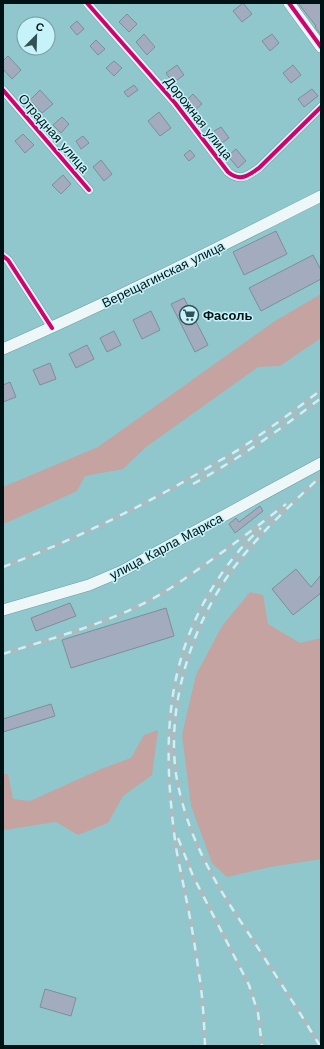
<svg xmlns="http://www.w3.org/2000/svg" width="324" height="1049" font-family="'Work Sans',sans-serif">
<rect width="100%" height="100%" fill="#8fc7cd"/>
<g fill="#c4a3a1">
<polygon points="321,294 321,338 280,366 258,367 146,447 123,469 85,476 77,491 6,523 3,522 3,487 98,447 275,321"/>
<polygon points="250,592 263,595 268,624 300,643 321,638 321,859 270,867 227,877 212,863 191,806 182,735 196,675 222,626"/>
<polygon points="158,730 152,775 123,796 108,823 78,835 56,822 3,830 3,774 8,774 13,799 30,801 101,769 131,758 144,735"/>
</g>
<g fill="#a3acbf" stroke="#7e8e9a">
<polygon points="243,3 252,14 242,22 233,11"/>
<polygon points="298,3 321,3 321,35 315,27 316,26"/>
<polygon points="127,14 137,24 129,32 119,22"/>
<polygon points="77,21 84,29 77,35 70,27"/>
<polygon points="144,34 155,47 147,55 136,42"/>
<polygon points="272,34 279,43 270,51 262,41"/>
<polygon points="96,40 105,49 98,55 90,46"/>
<polygon points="8,56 21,70 12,79 3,69 3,61"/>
<polygon points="114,61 122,68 114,76 106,68"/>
<polygon points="177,65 184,75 173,83 166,73"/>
<polygon points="293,65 301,75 291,83 283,73"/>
<polygon points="134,85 138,90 128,97 124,92"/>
<polygon points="312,89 318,96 304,107 298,99"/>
<polygon points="40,90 53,104 42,113 30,100"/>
<polygon points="193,94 202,104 193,112 185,102"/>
<polygon points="159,112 171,128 160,136 148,121"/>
<polygon points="62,117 69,124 61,133 53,125"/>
<polygon points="221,127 229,138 219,145 211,133"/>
<polygon points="23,134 34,145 25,153 15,141"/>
<polygon points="83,136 89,143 81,149 76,141"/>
<polygon points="236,149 246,161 238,168 228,156"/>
<polygon points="190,150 195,156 189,161 184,155"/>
<polygon points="101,160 112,174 104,181 93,167"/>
<polygon points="63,175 71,184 61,194 52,185"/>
<polygon points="276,231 287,254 244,275 233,252"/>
<polygon points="313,255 321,270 321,279 261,311 249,288"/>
<polygon points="184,298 208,345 195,352 171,304"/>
<polygon points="151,311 160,330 142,339 133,320"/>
<polygon points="114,331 121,345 107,352 100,338"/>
<polygon points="87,345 94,359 76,368 69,354"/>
<polygon points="50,363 56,379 40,385 33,370"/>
<polygon points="10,382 16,397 3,402 3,385"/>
<polygon points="260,506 263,511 235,533 229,524 236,518 239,522"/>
<polygon points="296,569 311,587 321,575 321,593 293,615 272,589"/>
<polygon points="70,603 76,616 36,631 31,618"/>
<polygon points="166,608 174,636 71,668 62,640"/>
<polygon points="51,704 55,716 3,732 3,719"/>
<polygon points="45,989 76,998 71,1016 40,1007"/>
</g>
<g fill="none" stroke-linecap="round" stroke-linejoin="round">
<defs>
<g id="street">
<path d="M87 3 175 103 228 172C240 182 248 176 259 168L321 107"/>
<polyline points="3,90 89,190"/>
<polyline points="3,256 8,260 52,328"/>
</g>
<g id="secondary">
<polyline points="289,3 321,47"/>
<path d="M3 349C110 302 216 249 321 196"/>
<polyline points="3,610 89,585 122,571 321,463"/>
</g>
</defs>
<use href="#street" stroke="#6f9da2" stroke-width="9"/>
<use href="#secondary" stroke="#6f9da2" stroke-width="12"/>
<use href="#street" stroke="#eef7f8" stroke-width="8"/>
<use href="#secondary" stroke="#eef7f8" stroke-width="11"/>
<defs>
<g id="rail">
<path d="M193 484C238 459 280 430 321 398"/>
<path d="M3 567C78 538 150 503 219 461 232 454 245 446 257 437 279 422 300 406 321 390"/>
<path d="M3 654C46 640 91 628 132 609 157 598 179 583 200 568 230 547 258 526 286 504"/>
<polyline points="178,838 193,876 249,985 258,1013 262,1046"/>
<path d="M205 1046C204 1022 203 998 199 974 195 945 190 916 184 888 181 872 177 856 175 840 164 755 163 674 207 597 222 571 239 548 261 528"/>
<path d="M320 1046C298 1009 274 973 251 937 235 913 218 888 205 861 191 834 181 804 176 774 166 702 194 617 239 561 263 530 293 503 321 476"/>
</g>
</defs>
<use href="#rail" stroke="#adbbbe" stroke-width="4"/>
<use href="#rail" stroke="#c5f3f9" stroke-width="2.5" stroke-dasharray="8" stroke-linecap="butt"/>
<defs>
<g id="cycleway">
<path d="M87 3 175 103 228 172C240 182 248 176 259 168L321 107"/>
<polyline points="289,3 321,47"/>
<polyline points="3,90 89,190"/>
<polyline points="3,256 8,260 52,328"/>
</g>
</defs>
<use href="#cycleway" stroke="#c5f3f9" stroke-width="6"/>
<use href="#cycleway" stroke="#d6006c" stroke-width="4"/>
</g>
<defs>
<symbol id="supermarket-ring" viewBox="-11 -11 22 22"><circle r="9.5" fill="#c5f3f9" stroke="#325155" stroke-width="1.5"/><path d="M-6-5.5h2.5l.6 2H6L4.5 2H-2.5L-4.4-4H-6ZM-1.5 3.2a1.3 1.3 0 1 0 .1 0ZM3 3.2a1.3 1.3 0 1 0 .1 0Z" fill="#325155"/></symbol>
</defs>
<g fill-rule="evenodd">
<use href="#supermarket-ring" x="178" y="304" width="22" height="22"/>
</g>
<g text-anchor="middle" stroke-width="3" stroke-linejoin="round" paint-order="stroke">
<g font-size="13" fill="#001214" stroke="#c5f3f9">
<text transform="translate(199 118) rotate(52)" y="5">Дорожная улица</text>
<text transform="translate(54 133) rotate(49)" y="5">Отрадная улица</text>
<text transform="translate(163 274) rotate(-26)" y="5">Верещагинская улица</text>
<text transform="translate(166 546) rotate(-28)" y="5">улица Карла Маркса</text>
</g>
<g font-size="13" font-weight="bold" fill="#001214" stroke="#c5f3f9" text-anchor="start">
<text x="203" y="320">Фасоль</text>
</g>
</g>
<rect width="324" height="1049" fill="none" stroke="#001214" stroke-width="8"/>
<g transform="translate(36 36) rotate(23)"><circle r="19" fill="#c5f3f9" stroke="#76999d"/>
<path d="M0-3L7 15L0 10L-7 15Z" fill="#325155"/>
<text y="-6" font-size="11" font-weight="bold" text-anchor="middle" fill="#001214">С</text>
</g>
</svg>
